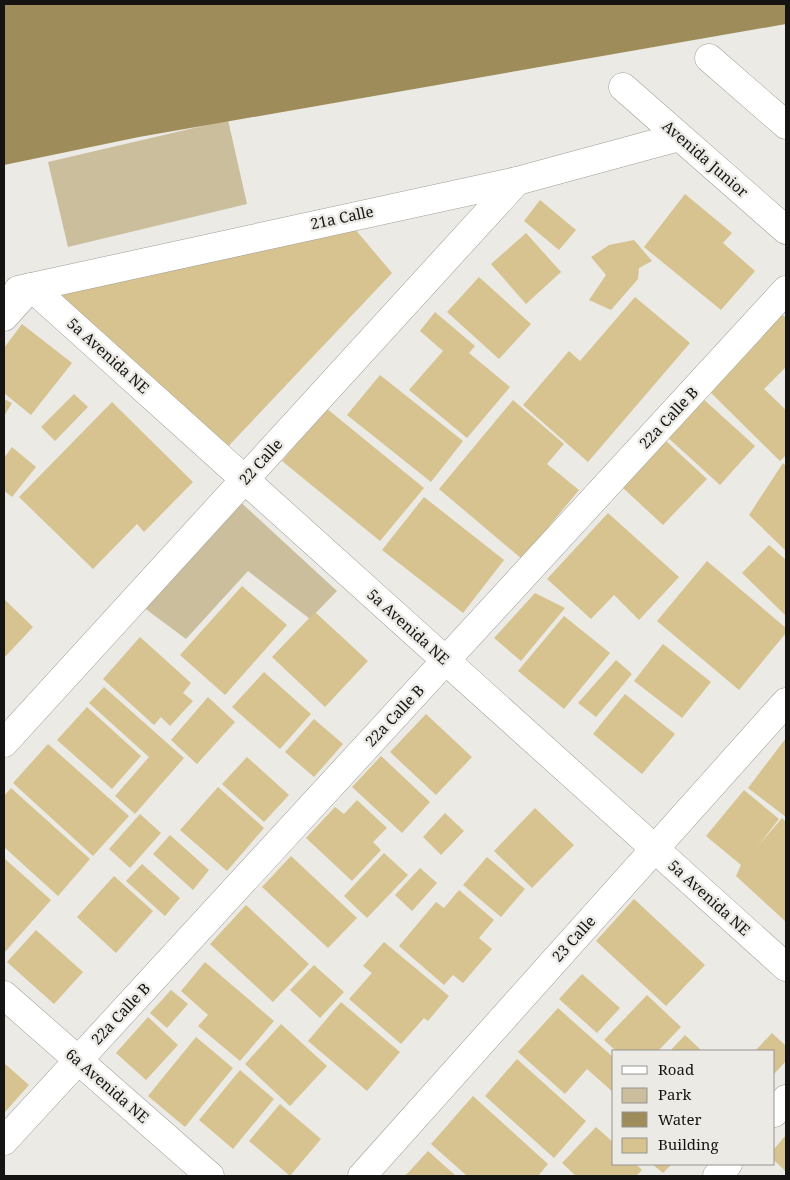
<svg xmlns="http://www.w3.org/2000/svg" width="790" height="1180" font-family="'Noto Serif',serif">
<rect width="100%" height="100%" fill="#eceae5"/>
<g fill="#cbbe9d">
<polygon points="228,120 247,204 68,247 48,162"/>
<polygon points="235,497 337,591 310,619 248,571 186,639 139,604"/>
</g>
<polygon fill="#9e8c5a" points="4,4 786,4 786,24 139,137 4,165"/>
<g fill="#d6c390">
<polygon points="685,194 732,233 723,243 755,271 721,310 644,247"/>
<polygon points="540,200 576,230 559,250 524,221"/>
<polygon points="354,228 392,273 220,455 49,293"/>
<polygon points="526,233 561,272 526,304 491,264"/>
<polygon points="634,240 652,261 639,268 638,279 611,310 589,300 606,275 591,257 609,245"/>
<polygon points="479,277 531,324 499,359 447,312"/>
<polygon points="635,297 690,343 588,462 523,405 569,351 580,361"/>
<polygon points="777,310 786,318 786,367 764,389 786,410 786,455 780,461 704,386"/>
<polygon points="435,312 475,346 469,353 510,387 467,438 409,390 443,351 420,331"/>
<polygon points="22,324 72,363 31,415 4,393 4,348"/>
<polygon points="380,375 463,441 431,482 347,415"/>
<polygon points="74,394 88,407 55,441 41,427"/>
<polygon points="701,397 755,446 720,485 665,435"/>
<polygon points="4,399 12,403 4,416"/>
<polygon points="513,400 564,444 547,464 579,490 522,559 439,489"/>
<polygon points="112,402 193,482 144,532 137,524 93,569 19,497"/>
<polygon points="326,408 424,488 380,541 282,461"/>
<polygon points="666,441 707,479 663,525 623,488"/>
<polygon points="12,447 36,467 12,497 4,491 4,458"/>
<polygon points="783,463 786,466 786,551 749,515"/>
<polygon points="424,497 504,560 463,613 382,550"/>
<polygon points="608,513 679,577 639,620 614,595 591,619 547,579"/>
<polygon points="769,545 786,560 786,616 742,573"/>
<polygon points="707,561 786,628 786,633 739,690 657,621"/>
<polygon points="242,586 287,625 225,695 180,655"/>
<polygon points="535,593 565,608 521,661 494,638"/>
<polygon points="4,599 33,627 4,658"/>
<polygon points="315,612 368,661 325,707 272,657"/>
<polygon points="564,616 610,653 564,709 518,671"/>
<polygon points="140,637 191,683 183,693 193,701 170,726 161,717 154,725 103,679"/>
<polygon points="663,644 711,682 682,718 634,681"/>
<polygon points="616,660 632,674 596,717 578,703"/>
<polygon points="264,672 311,714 280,749 232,707"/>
<polygon points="104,687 184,758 135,814 115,796 149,757 89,703"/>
<polygon points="625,694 675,734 642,774 593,734"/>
<polygon points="208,697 235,722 197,764 171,740"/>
<polygon points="87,707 141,756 112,789 57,740"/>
<polygon points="426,714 472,757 436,795 390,752"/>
<polygon points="314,719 343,744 314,777 285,752"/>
<polygon points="786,738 786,817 748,788"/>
<polygon points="48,744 129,816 93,856 13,783"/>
<polygon points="381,756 430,802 402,833 352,787"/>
<polygon points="247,757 289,795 264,822 222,784"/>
<polygon points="218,787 264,828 227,871 180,830"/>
<polygon points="11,788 90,859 58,896 4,847 4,796"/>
<polygon points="744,790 779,819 758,846 782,818 786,822 785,921 736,876 741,865 706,836"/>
<polygon points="357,800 387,828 373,842 381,850 352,881 306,838 335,807 344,814"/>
<polygon points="535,808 574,845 532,888 494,851"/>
<polygon points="445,813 464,831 441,855 423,837"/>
<polygon points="140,814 161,833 130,868 109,849"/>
<polygon points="170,835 209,870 193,890 153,854"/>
<polygon points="384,853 408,875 367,918 344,896"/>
<polygon points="291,856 357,918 328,948 262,887"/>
<polygon points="487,857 525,889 501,917 463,885"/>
<polygon points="4,858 51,900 4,953"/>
<polygon points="142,864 180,898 165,916 126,881"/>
<polygon points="420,868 437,883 412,911 395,895"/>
<polygon points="114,876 153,911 116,953 77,917"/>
<polygon points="459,890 494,920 479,938 492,949 463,983 453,975 444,985 399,946 436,902 444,908"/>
<polygon points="634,899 705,965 666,1006 596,941"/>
<polygon points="246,905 309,964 273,1002 210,944"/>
<polygon points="36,930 83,972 54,1004 7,962"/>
<polygon points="384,942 449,996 428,1021 424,1018 401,1044 349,999 372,973 363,966"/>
<polygon points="205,962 274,1021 240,1061 198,1026 208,1015 181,991"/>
<polygon points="314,965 344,992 320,1018 290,990"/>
<polygon points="582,974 620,1008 597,1033 559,999"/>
<polygon points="171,990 188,1004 167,1028 150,1013"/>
<polygon points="647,995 681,1027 658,1051 616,1051 604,1040"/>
<polygon points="341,1002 400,1052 367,1091 308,1041"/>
<polygon points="558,1008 614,1058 614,1093 587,1069 565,1094 518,1052"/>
<polygon points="148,1017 178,1045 146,1080 116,1053"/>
<polygon points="281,1024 327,1066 290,1106 245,1064"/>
<polygon points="772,1033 786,1046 786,1061 774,1074 774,1051 755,1051"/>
<polygon points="685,1035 702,1051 670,1051"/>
<polygon points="196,1037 233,1068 185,1127 148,1096"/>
<polygon points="517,1059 586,1121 554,1158 485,1096"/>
<polygon points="4,1063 29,1085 4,1113"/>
<polygon points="240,1070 274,1099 233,1149 199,1120"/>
<polygon points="473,1096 548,1164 538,1176 467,1176 431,1144"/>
<polygon points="280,1104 321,1139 290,1176 249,1141"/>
<polygon points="596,1127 614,1143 614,1164 636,1164 642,1170 636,1176 576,1176 562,1163"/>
<polygon points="786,1135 786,1172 774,1160 774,1149"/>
<polygon points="428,1151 456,1176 405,1176"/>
<polygon points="652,1164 672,1164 663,1173"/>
</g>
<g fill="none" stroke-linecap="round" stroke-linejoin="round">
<defs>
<g id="minor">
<polyline points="18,290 517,181 679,137"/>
<polyline points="4,317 31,287 786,967"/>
<polyline points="4,743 517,181"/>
<polyline points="4,995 210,1176"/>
<polyline points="774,1113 786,1099"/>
<polyline points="4,1141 786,290"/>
<polyline points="362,1176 786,702"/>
<polyline points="717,1176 728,1164"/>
</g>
<g id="major">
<polyline points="709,58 786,125"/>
<polyline points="623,87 786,230"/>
</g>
</defs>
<use href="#minor" stroke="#9f9d98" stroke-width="29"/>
<use href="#major" stroke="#9f9d98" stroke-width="29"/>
<use href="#minor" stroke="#fff" stroke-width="28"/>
<use href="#major" stroke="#fff" stroke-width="28"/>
</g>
<g text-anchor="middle" stroke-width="5" stroke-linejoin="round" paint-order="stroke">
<g font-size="15" fill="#151412" stroke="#eceae5">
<text transform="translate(705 159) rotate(41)" y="5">Avenida Junior</text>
<text transform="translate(342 218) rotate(-12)" y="5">21a Calle</text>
<text transform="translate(108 356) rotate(42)" y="5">5a Avenida NE</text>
<text transform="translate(669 418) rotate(-47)" y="5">22a Calle B</text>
<text transform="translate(261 462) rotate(-48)" y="5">22 Calle</text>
<text transform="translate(408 627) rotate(42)" y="5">5a Avenida NE</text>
<text transform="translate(395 716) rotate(-47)" y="5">22a Calle B</text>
<text transform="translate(709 898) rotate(42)" y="5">5a Avenida NE</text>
<text transform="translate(574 939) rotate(-48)" y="5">23 Calle</text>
<text transform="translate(121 1014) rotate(-47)" y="5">22a Calle B</text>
<text transform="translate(107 1086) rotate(41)" y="5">6a Avenida NE</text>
</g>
</g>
<rect width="790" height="1180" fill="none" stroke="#151412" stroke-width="10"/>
<rect x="612" y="1050" width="162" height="115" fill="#eceae5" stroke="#969491"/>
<rect x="622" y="1066" width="25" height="8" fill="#ffffff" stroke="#969491"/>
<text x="658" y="1075" font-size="15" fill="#151412">Road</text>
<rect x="622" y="1088" width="25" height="15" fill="#cbbe9d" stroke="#969491"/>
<text x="658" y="1100" font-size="15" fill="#151412">Park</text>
<rect x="622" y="1112" width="25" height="15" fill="#9e8c5a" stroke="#969491"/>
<text x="658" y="1125" font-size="15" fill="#151412">Water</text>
<rect x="622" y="1138" width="25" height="15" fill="#d6c390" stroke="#969491"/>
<text x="658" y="1150" font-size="15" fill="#151412">Building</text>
</svg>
